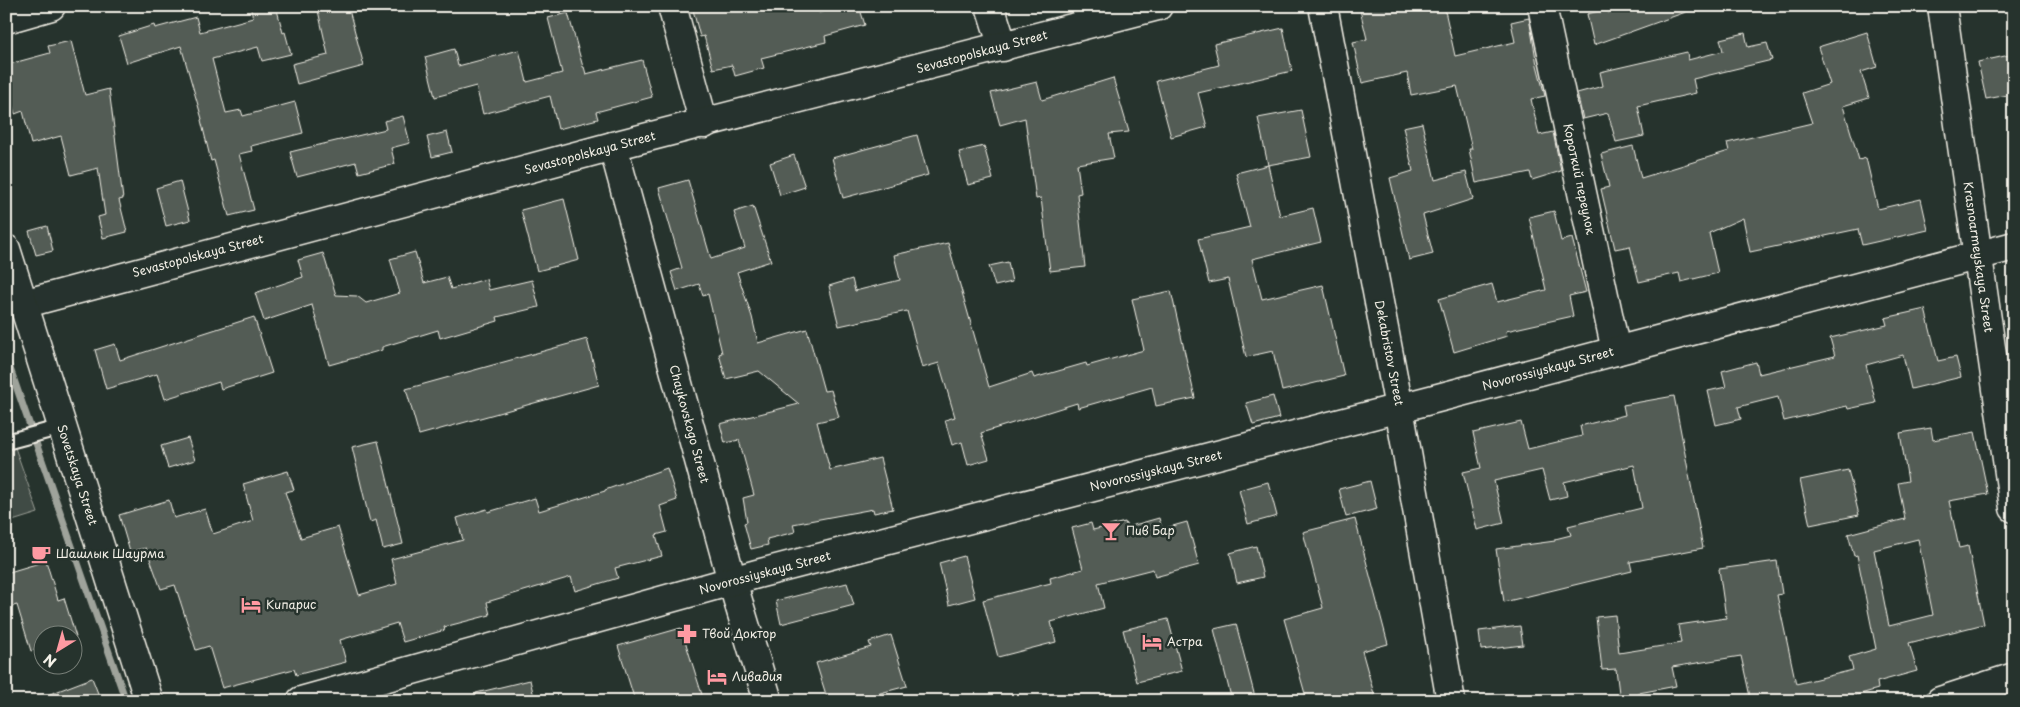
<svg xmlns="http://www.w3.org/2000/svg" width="2020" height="707" font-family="'Playpen Sans',sans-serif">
<rect width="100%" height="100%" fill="#26332d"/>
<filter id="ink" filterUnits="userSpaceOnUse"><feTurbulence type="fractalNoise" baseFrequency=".02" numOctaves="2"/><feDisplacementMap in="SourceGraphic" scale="10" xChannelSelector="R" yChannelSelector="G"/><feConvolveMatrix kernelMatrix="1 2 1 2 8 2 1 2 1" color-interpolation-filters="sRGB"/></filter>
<g filter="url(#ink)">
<polygon fill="#414b45" stroke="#9a9e96" points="6,422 38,513 6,523"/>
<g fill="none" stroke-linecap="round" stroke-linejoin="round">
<polyline stroke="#9fa39b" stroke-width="7" points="6,357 126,701"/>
</g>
<g fill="#525c55" stroke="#f4f1e8" fill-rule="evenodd">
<polygon points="250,6 276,6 283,33 285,32 291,54 262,61 258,47 212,59 226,113 241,110 243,116 295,102 303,133 251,146 252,151 239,154 254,210 229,216 214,160 211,161 201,120 202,119 181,46 127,63 119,36 154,25 155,28 196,17 200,32 253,18"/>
<polygon points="317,6 348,6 364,66 297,84 292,64 328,55"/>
<polygon points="692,6 817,6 819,13 844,6 859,6 865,25 825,36 826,42 761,58 764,68 735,76 732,65 713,69 704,36 700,37"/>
<polygon points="1359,6 1444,6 1455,56 1515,42 1511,22 1529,18 1537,65 1545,96 1531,99 1539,135 1553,132 1561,171 1532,180 1530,172 1476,183 1469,149 1472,149 1457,86 1411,95 1407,73 1362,83 1353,42 1367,39"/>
<polygon points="1627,6 1694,6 1694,9 1594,45 1587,14 1607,9 1608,13"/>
<polygon points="568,13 583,67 584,67 586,74 642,60 652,97 596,112 598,119 558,129 550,96 483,114 476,86 435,97 425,57 454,49 458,66 519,50 527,82 562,73 548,18"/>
<polygon points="1283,28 1292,71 1198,93 1207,127 1171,137 1156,81 1219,65 1214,44"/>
<polygon points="1867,32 1877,67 1861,72 1869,98 1843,106 1859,160 1866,158 1878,209 1921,199 1928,230 1862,245 1858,229 1750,252 1743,218 1709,233 1718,273 1681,282 1679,273 1639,282 1630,246 1615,249 1601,189 1609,187 1601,154 1633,146 1641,178 1729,151 1727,143 1812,123 1802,93 1830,84 1818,47"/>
<polygon points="1745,33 1748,47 1767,43 1772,60 1693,79 1696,93 1638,106 1644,136 1616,142 1608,113 1583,119 1577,93 1603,86 1600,72 1687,52 1688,60 1723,51 1720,39"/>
<polygon points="71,41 85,95 109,89 123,199 119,200 127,232 103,238 98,217 105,215 98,168 71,175 61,136 31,144 23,111 15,114 6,83 6,65 50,53 48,46"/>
<polygon points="2014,54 2014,94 1986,99 1978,62"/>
<polygon points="1113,78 1129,132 1109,134 1114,158 1077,164 1081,193 1077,194 1085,267 1050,271 1041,198 1036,199 1025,118 1000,125 991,93 1037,82 1042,100"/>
<polygon points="1301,110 1311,157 1268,165 1258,118"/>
<polygon points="403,116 410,143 391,148 395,164 359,173 356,162 297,177 290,152 386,129 384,121"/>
<polygon points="1422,123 1435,180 1466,172 1473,199 1423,215 1433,254 1409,260 1390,178 1413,171 1403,127"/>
<polygon points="447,132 452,152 432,157 427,137"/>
<polygon points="917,135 928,175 843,198 832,158"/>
<polygon points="984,146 993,179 968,185 959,152"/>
<polygon points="794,155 805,187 780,195 770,163"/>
<polygon points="1268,165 1280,216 1313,208 1321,242 1252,259 1262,299 1323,285 1344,376 1282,391 1273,351 1246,357 1228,279 1209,283 1198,239 1250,227 1236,173"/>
<polygon points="688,180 711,259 745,248 734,212 753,206 771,261 737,272 752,317 758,343 807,329 824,391 831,390 839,417 817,422 830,470 880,458 893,509 874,513 873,509 793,524 795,532 767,539 768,545 751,549 744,523 747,522 743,498 754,495 739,440 725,443 720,424 799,404 759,371 726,379 719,354 722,353 708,294 703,296 699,284 677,291 671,272 682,268 659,188"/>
<polygon points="180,181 190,220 166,226 156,188"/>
<polygon points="564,199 579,260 537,271 521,210"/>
<polygon points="1554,211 1561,241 1572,238 1586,292 1569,296 1573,316 1506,331 1507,336 1454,352 1439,299 1492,284 1497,302 1546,290 1529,217"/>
<polygon points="47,226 53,251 36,255 29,231"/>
<polygon points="948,243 989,387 1032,373 1034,378 1086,363 1087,366 1144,350 1132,299 1171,291 1195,398 1156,406 1152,387 1078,408 1077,403 981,433 989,459 968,465 962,442 952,445 945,420 955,417 939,363 922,368 907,311 839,326 829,286 852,279 855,291 900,280 894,255"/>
<polygon points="415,252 424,283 447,277 451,289 486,279 489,290 532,280 539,307 497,317 498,321 440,338 438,330 382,347 382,350 329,365 312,305 264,321 255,293 303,277 298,260 323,253 336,295 357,296 366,303 400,293 390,259"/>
<polygon points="1008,262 1012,282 995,286 989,266"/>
<polygon points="1925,309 1938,361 1956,357 1961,377 1911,389 1903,355 1866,365 1876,403 1848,409 1847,406 1784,421 1778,397 1738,407 1741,419 1716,425 1708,391 1726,387 1722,371 1756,362 1759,374 1835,356 1830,338 1887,325 1885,318"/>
<polygon points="254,317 272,373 221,389 219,382 165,399 157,374 106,389 95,350 115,344 120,360"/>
<polygon points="587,339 599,385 419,435 406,389"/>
<polygon points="1273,396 1279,418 1253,425 1246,403"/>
<polygon points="1674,396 1703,548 1630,562 1632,571 1504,602 1496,549 1555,541 1555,539 1571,535 1568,526 1642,508 1634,465 1564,482 1567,496 1550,500 1542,470 1494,481 1504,523 1477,530 1463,472 1481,468 1473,433 1521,422 1528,449 1582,436 1580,426 1625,415 1623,405"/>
<path d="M1931 428 1933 440 1975 432 1988 494 1949 501 1959 548 1968 546 1984 624 1909 643 1917 671 1877 682 1878 689 1836 701H1751L1741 656 1672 667 1676 686 1639 693 1640 701H1620L1616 669 1602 670 1596 617 1615 615 1619 653 1681 643 1678 625 1726 618 1719 569 1777 561 1782 594 1777 595 1796 684 1853 670 1849 657 1876 649 1857 555 1854 556 1848 534 1905 519 1898 483 1908 481 1900 433ZM1918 539 1933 615 1889 626 1874 550Z"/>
<polygon points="188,438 195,460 168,468 161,446"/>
<polygon points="378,441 403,544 383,549 376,520 370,522 352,447"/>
<polygon points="667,468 677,500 660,506 667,532 656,535 662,556 615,568 618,578 575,591 571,577 487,602 490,615 444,627 445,630 403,642 397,623 340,640 346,662 296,675 294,669 222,688 209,646 196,650 175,585 161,589 146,548 130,552 119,515 169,500 174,518 205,509 213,534 253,521 243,484 288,471 294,490 285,492 301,538 338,527 359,595 397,584 391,559 463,540 457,518 487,509 488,512 535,498 539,511 605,491 605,490"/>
<polygon points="1848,470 1859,515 1810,525 1800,480"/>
<polygon points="1370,481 1377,509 1346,517 1339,489"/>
<polygon points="1268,482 1277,516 1248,524 1239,490"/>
<polygon points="1159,518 1162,529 1187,522 1199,565 1155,577 1153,569 1098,583 1104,608 1051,622 1056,642 998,657 983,600 1051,583 1050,578 1083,569 1072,528 1091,523 1093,530 1125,522 1127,527"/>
<polygon points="1355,519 1388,644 1362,651 1376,701 1307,701 1284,619 1323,608 1303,532"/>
<polygon points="1256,546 1263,577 1237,583 1230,553"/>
<polygon points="964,556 975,598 949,605 939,563"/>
<polygon points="46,561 58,600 64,598 76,637 72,638 72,634 42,634 42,647 31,651 17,605 6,608 6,573"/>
<polygon points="847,583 854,605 781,624 776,601"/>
<polygon points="1168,619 1182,671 1137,682 1123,630"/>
<polygon points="1236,624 1256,701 1232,701 1214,629"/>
<polygon points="1520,626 1523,645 1481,650 1479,631"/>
<polygon points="681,628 704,701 635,701 618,646"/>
<polygon points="891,635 907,686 850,701 828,701 816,663 871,647 869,642"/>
<polygon points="92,678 101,701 38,701 37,699"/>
<polygon points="530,680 535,701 476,701 476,693"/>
</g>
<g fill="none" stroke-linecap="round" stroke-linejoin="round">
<defs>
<polyline id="service" points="6,442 62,427"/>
<g id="minor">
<polyline points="672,6 704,124"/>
<polyline points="990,6 1003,47"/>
<polyline points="1323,6 1399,408 1451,701"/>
<polyline points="1542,6 1616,351"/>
<polyline points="1942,6 2014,508"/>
<polyline points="6,19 51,6"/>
<polyline points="613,146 732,581 768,701"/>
<polyline points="23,304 613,146 1158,6"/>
<polyline points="1940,701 2014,677"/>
</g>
<g id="tertiary">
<polyline points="6,249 149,701"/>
<polyline points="301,701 757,574 1434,399 2014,246"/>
</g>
</defs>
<use href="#service" stroke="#f4f1e8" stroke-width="18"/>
<use href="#minor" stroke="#f4f1e8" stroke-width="31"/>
<use href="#tertiary" stroke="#f4f1e8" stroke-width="31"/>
<use href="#service" stroke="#26332d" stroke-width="14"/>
<use href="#minor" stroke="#26332d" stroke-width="28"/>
<use href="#tertiary" stroke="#26332d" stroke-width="28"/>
</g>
</g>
<defs>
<symbol id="bar-bare" viewBox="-9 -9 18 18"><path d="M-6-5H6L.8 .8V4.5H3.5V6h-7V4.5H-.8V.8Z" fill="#ff9aa2" stroke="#26332d" stroke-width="2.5" paint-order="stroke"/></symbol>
<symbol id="cafe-bare" viewBox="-9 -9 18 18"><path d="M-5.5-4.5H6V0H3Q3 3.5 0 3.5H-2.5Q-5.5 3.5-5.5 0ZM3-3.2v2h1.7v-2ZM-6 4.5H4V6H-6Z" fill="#ff9aa2" stroke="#26332d" stroke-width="2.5" paint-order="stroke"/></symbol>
<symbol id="hotel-bare" viewBox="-9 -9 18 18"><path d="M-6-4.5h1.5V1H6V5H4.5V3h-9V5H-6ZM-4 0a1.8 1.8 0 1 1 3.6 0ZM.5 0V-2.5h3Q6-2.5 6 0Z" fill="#ff9aa2" stroke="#26332d" stroke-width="2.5" paint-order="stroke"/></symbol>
<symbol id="pharmacy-bare" viewBox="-9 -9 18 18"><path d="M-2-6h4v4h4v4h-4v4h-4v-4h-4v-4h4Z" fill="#ff9aa2" stroke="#26332d" stroke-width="2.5" paint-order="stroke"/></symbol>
</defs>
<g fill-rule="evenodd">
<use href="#bar-bare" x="1097" y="517" width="28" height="28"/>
<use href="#cafe-bare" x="27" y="540" width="28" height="28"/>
<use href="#hotel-bare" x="237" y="591" width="28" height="28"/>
<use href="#pharmacy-bare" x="673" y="620" width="28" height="28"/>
<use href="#hotel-bare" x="1138" y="628" width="28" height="28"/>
<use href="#hotel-bare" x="703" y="663" width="28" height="28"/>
</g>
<g text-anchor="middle" stroke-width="5" stroke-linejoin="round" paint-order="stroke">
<g font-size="12" fill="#f4f1e8" stroke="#26332d">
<text transform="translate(982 52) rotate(-15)" y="4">Sevastopolskaya Street</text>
<text transform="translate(590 153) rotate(-15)" y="4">Sevastopolskaya Street</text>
<text transform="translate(1579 179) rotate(78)" y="4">Короткий переулок</text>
<text transform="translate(198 256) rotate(-15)" y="4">Sevastopolskaya Street</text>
<text transform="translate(1978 257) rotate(82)" y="4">Krasnoarmeyskaya Street</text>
<text transform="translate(1389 353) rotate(79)" y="4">Dekabristov Street</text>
<text transform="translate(1548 369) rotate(-15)" y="4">Novorossiyskaya Street</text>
<text transform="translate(689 424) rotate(75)" y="4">Chaykovskogo Street</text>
<text transform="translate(1156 471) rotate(-14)" y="4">Novorossiyskaya Street</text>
<text transform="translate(77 475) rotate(72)" y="4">Sovetskaya Street</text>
<text transform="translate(765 573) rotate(-15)" y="4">Novorossiyskaya Street</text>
</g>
<g font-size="12" fill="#f4f1e8" stroke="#26332d" text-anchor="start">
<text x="1126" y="535">Пив Бар</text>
<text x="56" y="558">Шашлык Шаурма</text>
<text x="266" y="609">Кипарис</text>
<text x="702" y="638">Твой Доктор</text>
<text x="1167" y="646">Астра</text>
<text x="732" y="681">Ливадия</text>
</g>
</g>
<rect width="2020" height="707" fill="none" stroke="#26332d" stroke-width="25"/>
<rect x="12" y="12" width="1995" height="682" fill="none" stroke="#f4f1e8" stroke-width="2" filter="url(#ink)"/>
<g transform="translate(58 650) rotate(217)"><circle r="24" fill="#26332d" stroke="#787f78"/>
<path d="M0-4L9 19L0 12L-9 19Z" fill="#ff9aa2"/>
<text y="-8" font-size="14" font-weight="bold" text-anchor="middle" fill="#f4f1e8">N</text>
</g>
</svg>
